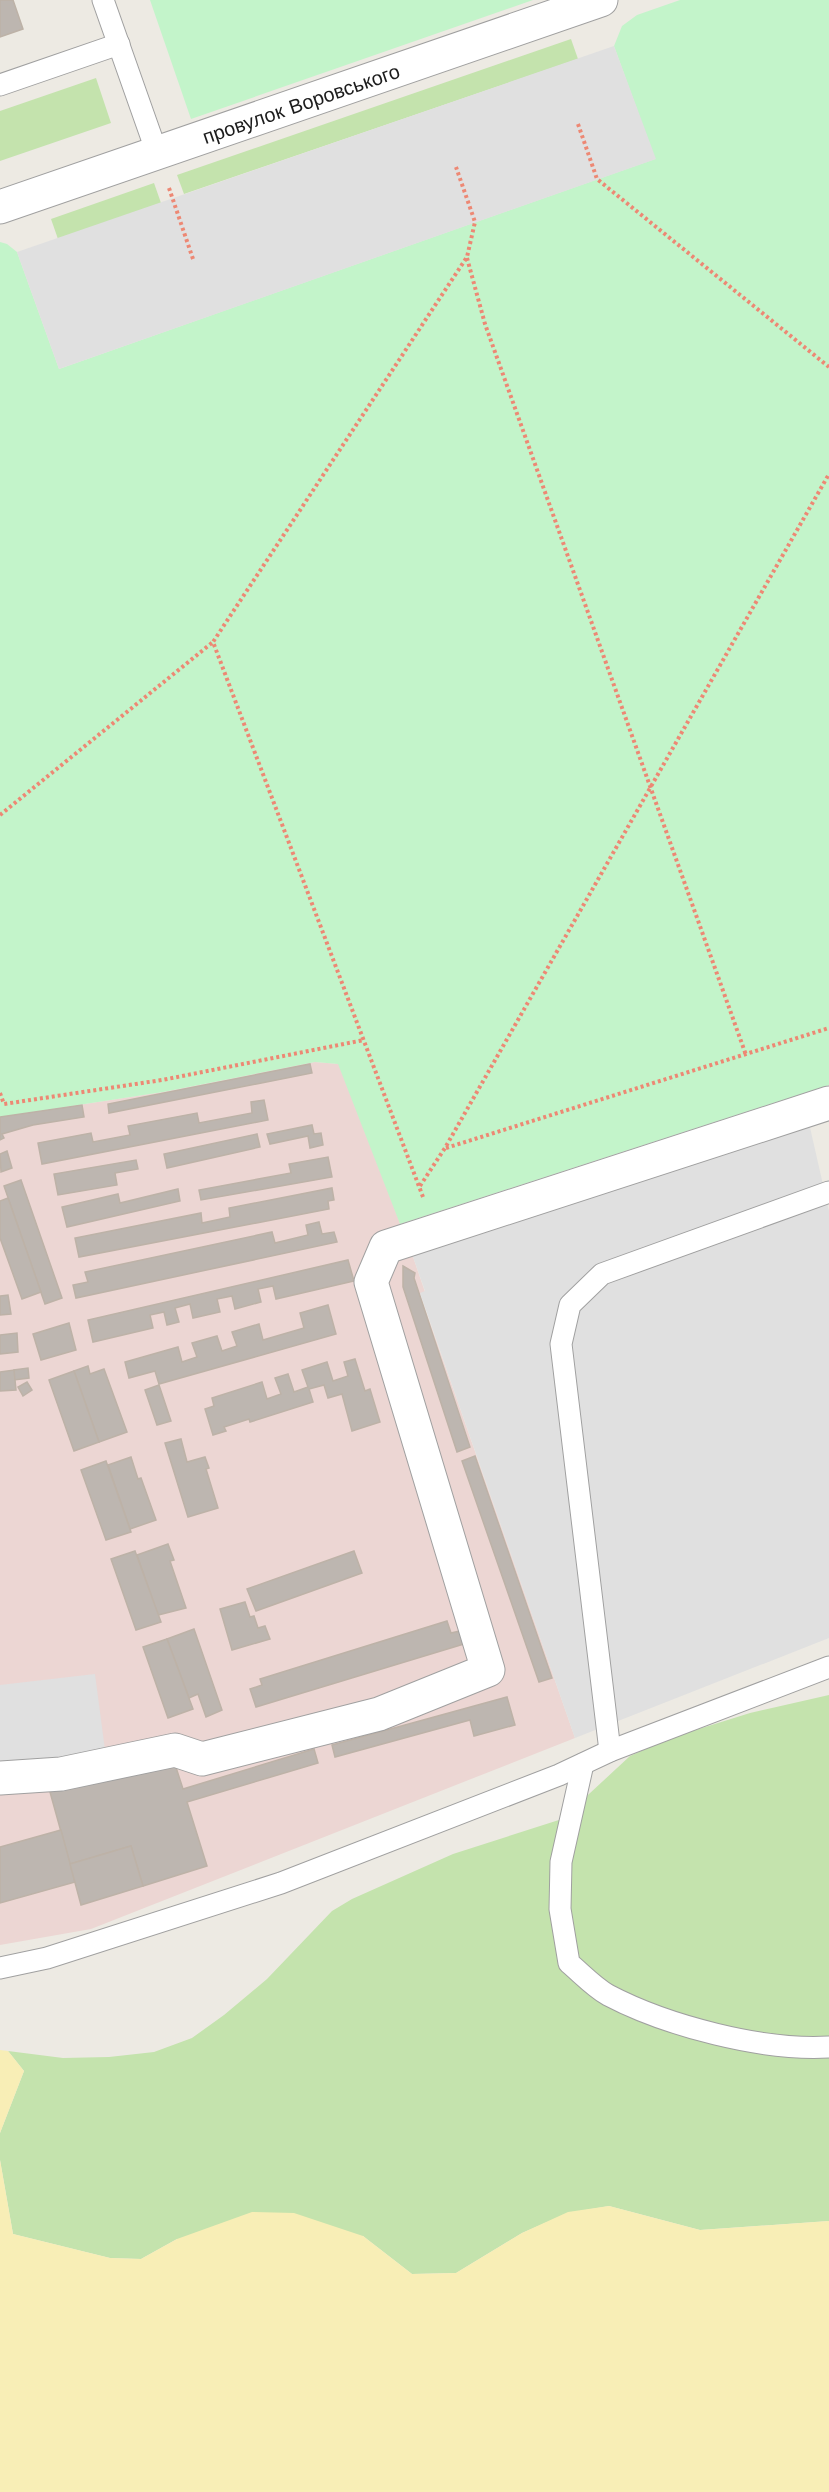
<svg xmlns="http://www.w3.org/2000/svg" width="829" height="2492" font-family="'Work Sans',sans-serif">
<rect width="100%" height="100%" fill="#edeae3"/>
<polygon fill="#ecd6d3" points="315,1062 339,1064 412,1254 425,1292 420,1294 575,1738 91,1929 0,1945 0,1117 163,1092"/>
<g fill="#c4e3ad">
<polygon points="571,39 578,59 184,194 177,175"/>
<polygon points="96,78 111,123 0,161 0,111"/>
<polygon points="154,183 161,203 58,239 51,219"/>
<polygon points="829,1695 829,2221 700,2230 609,2206 568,2213 522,2233 456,2273 412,2274 363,2236 177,2239 141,2259 110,2258 13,2234 0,2160 0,2133 24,2071 8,2051 63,2058 109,2057 154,2052 192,2038 224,2015 267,1979 332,1911 352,1899 453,1854 562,1819 630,1756 670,1738 750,1713"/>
</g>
<g fill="#f8eeb6">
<polygon points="0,2050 8,2051 24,2071 0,2133"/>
<polygon points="0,2160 13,2234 110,2258 141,2259 177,2239 252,2212 294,2213 363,2236 412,2274 456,2273 522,2233 568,2212 609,2206 700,2230 829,2221 829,2492 0,2492"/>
</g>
<g fill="#c3f4ca">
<polygon points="150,0 533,0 191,119"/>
<polygon points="680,0 829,0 829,1085 400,1224 338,1064 315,1062 163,1092 0,1117 0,242 7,244 17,252 59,369 655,159 614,46 622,26 637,15"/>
</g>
<g fill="#e0e0e0">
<polygon points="614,46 656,159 59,369 17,252"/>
<polygon points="809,1123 829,1211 829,1638 575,1738 420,1293 425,1291 412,1254"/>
<polygon points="95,1674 107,1765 0,1778 0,1685"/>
</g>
<g fill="#bdb6b0" stroke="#bdb2a7" stroke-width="1.5">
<polygon points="0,0 13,0 23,29 0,37"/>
<polygon points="310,1064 312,1073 109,1113 108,1104"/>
<polygon points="264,1100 268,1120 42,1164 38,1143 91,1133 93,1142 130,1135 128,1126 197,1113 199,1123 252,1113 251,1102"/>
<polygon points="82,1105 84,1117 33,1125 2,1134 4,1138 0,1140 0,1117"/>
<polygon points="312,1125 314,1134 321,1133 323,1145 310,1148 308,1136 270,1144 267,1134"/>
<polygon points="257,1134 260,1147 167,1168 164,1154"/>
<polygon points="7,1151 12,1168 1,1172 0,1154"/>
<polygon points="328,1157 332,1177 201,1200 199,1190 291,1173 289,1164"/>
<polygon points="136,1160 138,1169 115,1173 117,1185 58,1195 54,1174"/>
<polygon points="21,1180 62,1298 45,1304 4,1186"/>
<polygon points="332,1188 334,1200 328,1201 329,1209 79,1257 75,1238 201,1213 202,1223 230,1217 229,1208"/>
<polygon points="178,1189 180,1201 67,1227 62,1207 118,1194 120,1203"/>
<polygon points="8,1198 41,1292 22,1299 0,1238 0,1201"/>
<polygon points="319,1222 322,1234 334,1232 337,1242 76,1298 73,1285 88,1282 85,1272 272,1232 275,1243 308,1235 306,1225"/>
<polygon points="348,1260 354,1281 276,1299 273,1286 258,1289 261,1302 235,1309 232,1296 217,1299 220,1312 193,1318 190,1304 175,1308 179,1322 167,1325 164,1312 150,1315 153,1328 93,1342 88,1320"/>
<polygon points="403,1266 415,1273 414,1278 470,1447 457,1452 403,1287"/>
<polygon points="8,1295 11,1314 0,1315 0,1296"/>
<polygon points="328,1305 336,1334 159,1384 155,1371 129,1378 125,1362 178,1347 182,1362 197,1357 192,1343 217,1336 222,1351 237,1346 232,1332 259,1324 263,1340 304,1328 300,1313"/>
<polygon points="69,1323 76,1350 41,1360 33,1334"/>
<polygon points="17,1333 18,1352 0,1354 0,1335"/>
<polygon points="355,1359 365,1391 370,1389 380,1422 352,1431 342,1394 328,1398 324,1385 309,1389 313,1402 250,1422 249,1419 224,1427 226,1431 213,1435 205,1409 214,1406 212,1398 262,1382 267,1399 281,1394 275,1378 288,1374 294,1392 308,1387 302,1370 327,1362 333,1381 348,1376 344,1362"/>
<polygon points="88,1366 90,1374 104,1369 127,1432 99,1442 74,1371"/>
<polygon points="28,1368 29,1378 14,1380 14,1370"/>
<polygon points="14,1370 16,1390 0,1391 0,1372"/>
<polygon points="74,1371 99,1442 74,1451 49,1380"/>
<polygon points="27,1382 32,1390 23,1396 18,1387"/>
<polygon points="159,1385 171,1421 157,1425 145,1390"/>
<polygon points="181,1439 187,1462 205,1457 209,1468 206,1469 218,1508 188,1517 165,1443"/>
<polygon points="475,1456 552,1678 539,1682 462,1461"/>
<polygon points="131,1457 138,1479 141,1478 156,1520 130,1529 108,1465"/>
<polygon points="106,1461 131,1532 106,1540 81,1470"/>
<polygon points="168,1544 174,1560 170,1561 186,1608 158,1615 137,1555"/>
<polygon points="135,1551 161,1622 136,1630 111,1559"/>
<polygon points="354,1551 362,1573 256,1611 247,1589"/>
<polygon points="245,1602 250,1617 254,1616 258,1628 265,1626 270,1639 232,1650 220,1609"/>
<polygon points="447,1621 451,1633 460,1631 464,1644 256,1707 250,1689 262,1685 260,1679"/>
<polygon points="194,1629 222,1710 206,1717 198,1694 189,1698 167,1639"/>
<polygon points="167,1639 193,1709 168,1718 143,1647"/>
<polygon points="507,1697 515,1725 474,1736 470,1720 335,1757 332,1745"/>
<polygon points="314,1749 318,1763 187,1802 207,1866 143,1886 131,1846 70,1864 50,1792 172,1755 183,1789"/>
<polygon points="61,1830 75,1882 0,1903 0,1847"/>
<polygon points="131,1846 143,1886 81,1905 70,1864"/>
</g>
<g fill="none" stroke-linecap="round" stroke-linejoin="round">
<defs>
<g id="service">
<polyline points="103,0 157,153"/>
<polyline points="0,85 119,44"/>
<polyline points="610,1751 561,1344 570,1305 602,1274 829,1192"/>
<path d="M583 1764 561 1862 560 1909 569 1963C582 1974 594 1987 608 1995 667 2026 763 2051 829 2047"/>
<polyline points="0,1968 47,1958 281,1883 559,1775 610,1751 829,1667"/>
</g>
<g id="minor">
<polyline points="0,207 601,0"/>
<polyline points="0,1778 61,1774 175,1750 202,1759 379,1714 488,1670 371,1282 386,1247 829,1103"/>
</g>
</defs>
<use href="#service" stroke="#a0a0a0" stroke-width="23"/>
<use href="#minor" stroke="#a0a0a0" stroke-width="35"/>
<g stroke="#ed8874" stroke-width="4" stroke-dasharray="3 3" stroke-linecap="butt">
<polyline points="578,124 597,179 829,367"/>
<polyline points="169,188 193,259"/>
<polyline points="467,258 485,324 746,1055"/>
<polyline points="0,815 213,642"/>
<polyline points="0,1093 4,1104 162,1080 364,1040"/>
<polyline points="446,1148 829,1028"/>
<polyline points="420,1186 445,1148 829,474"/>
<polyline points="423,1197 213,642 467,257 475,222 456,167"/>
</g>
<use href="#service" stroke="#fff" stroke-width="21"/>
<use href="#minor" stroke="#fff" stroke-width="33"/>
</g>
<g text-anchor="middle" stroke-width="4.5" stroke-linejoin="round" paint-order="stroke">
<g font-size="20" fill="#1c1c1c" stroke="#fff">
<text transform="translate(301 104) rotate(-19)" y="7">провулок Воровського</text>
</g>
</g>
</svg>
